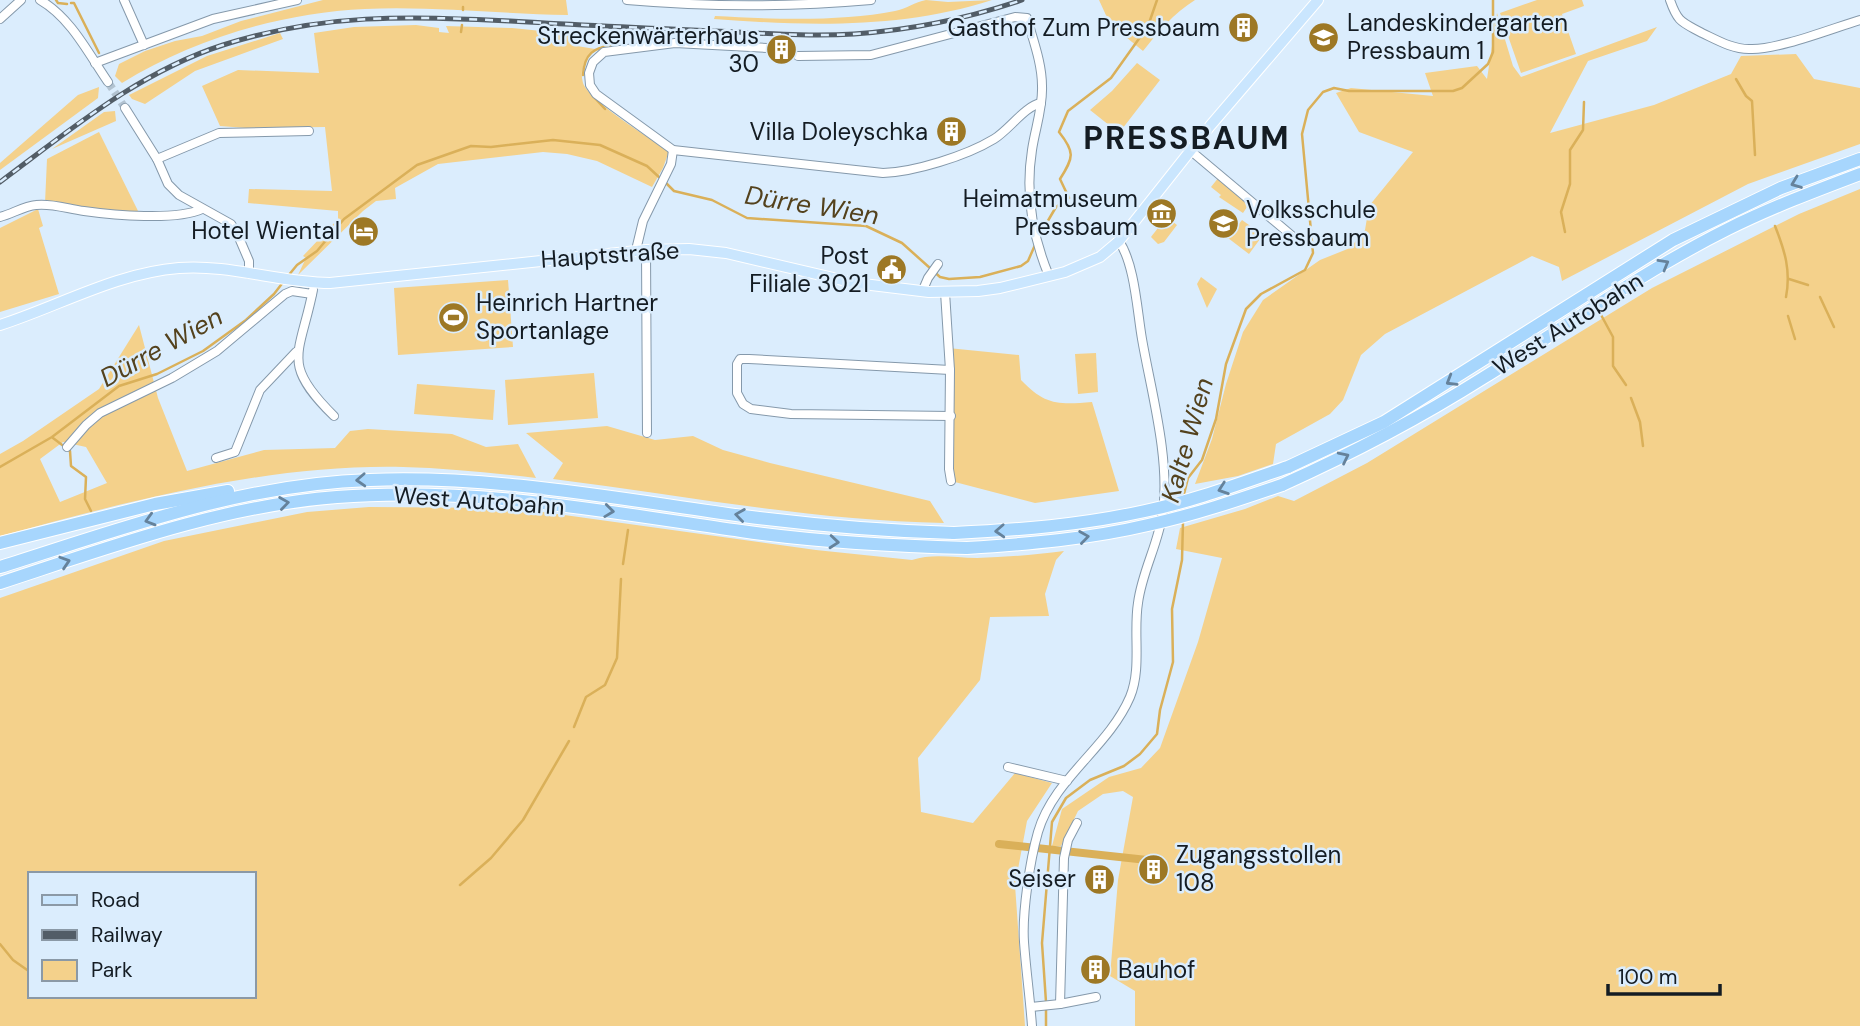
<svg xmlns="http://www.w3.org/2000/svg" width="1860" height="1026" font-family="'DM Sans',sans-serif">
<rect width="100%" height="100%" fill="#dbedfd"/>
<g fill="#f4d18b" fill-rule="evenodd">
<path d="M323 0H566L568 15C500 14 432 6 365 9 280 13 194 39 122 83L115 76 119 64 145 51 175 41 202 36 241 21Z"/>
<path d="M926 0 948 2 992 0C902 29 808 26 714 19L715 16C770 19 841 22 895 11 906 9 915 2 926 0Z"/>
<path d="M1099 0H1195C1174 13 1158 32 1143 51L1110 24Z"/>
<polygon points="1537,0 1582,0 1584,6 1562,14 1576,54 1521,73 1500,13"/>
<polygon points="1497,13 1513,66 1521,77 1657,27 1647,41 1588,61 1550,133 1654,105 1731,74 1741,56 1796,54 1814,79 1860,88 1860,144 1748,184 1562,281 1559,267 1532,256 1385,334 1361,355 1343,400 1330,414 1276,444 1273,464 1238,476 1195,484 1212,439 1226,384 1243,332 1263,300 1320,260 1350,248 1365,230 1369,206 1413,152 1359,132 1336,93 1351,88 1433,96 1425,73 1477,66 1487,79"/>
<path d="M416 25 439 28V32L449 33 446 26 512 28 571 34V45L595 49C585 59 579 69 583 83 589 101 651 139 669 151L663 168 652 187 597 161 567 154 543 152 438 164 395 188 396 199 376 201 363 211 298 275 306 258 303 256 338 219V211L248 203 249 189 332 191 325 127 246 128 220 126 202 86 238 70 319 73 314 33 354 27Z"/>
<polygon points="280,33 283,39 195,71 145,104 132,99 129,95 207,56"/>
<polygon points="1137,63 1160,80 1119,133 1090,110 1112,91"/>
<polygon points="99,87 98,98 0,170 0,163 78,95"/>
<polygon points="115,111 116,121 52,149 104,112"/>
<polygon points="99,132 140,215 45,203 47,159"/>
<polygon points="1219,177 1254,206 1251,210 1247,207 1243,213 1219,197 1221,195 1211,187"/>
<polygon points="1860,189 1860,1026 1135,1026 1135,991 1110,976 1118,880 1133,797 1123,791 1103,794 1078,811 1061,846 1052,846 1062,809 1109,777 1141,768 1160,748 1198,642 1222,558 1176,549 1180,528 1245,509 1278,496 1294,501 1367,463 1652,288 1799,214"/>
<polygon points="38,209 43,226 39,228 59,294 0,312 0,228"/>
<path d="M1168 218 1177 225 1164 242 1158 244 1151 237C1156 231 1162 221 1168 218Z"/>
<polygon points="1242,220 1263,235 1249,254 1228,238"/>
<polygon points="1201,277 1217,289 1207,308 1197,284"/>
<polygon points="508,280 513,347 398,355 394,288"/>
<path d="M139 325 158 398 187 471 264 450 335 448 350 431 368 429 452 434 486 447 518 444 536 478C492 473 447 468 403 467 266 464 131 501 0 536V454L23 441 99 389ZM63 442 86 447 107 483 60 502 40 459Z"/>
<path d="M948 348 1019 355 1021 380C1045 405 1058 405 1092 402L1119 491 1035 503 951 481Z"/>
<polygon points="1096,353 1098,392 1078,394 1075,354"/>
<polygon points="594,373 598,418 508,425 505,380"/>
<polygon points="417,384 495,390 493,420 414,414"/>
<path d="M607 426 655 440 693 436 723 450 770 463 930 501 944 523C813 521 683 495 553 479L563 463 526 433Z"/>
<path d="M369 507 514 508 816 550 912 560C933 553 955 558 977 558 1006 557 1035 555 1064 551L1056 560 1045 594 1049 616 990 617 980 680 918 758 921 812 973 823 1015 773 1052 783 1027 821 1015 885 1025 1026H0V598L164 541 307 512ZM30 874H254V996H30Z"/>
</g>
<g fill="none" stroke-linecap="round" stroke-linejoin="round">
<g stroke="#dab059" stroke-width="2.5">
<polyline points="56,0 58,3 67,4"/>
<polyline points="71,3 74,3 99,53"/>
<polyline points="463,7 463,10"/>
<polyline points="461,32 462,25"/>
<path d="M583 75C584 54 594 47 614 45"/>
<polyline points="1736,79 1746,96 1752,101 1755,155"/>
<polyline points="593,96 605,109"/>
<polyline points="665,182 674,191 712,200 747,218 866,226 902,243 940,277 949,279 980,277 1021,266 1028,261 1035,245"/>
<path d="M1775 226C1785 251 1791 271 1786 297"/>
<polyline points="1565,232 1561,212 1570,184 1570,150 1583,130 1584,102"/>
<path d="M1039 236 1056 207 1069 198 1060 179C1074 157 1075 152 1059 132L1068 111 1111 78 1148 26 1157 0"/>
<polyline points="288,276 297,265 317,251 344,219 417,165 471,146 491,147 553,140 600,145 647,166 660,178"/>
<polyline points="1789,279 1808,285"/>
<polyline points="1820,297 1834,327"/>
<polyline points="1600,313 1613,337 1613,366 1626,385"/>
<polyline points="1788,316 1795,339"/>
<polyline points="1631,398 1640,422 1643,446"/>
<polyline points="53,438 70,451 71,466 86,477 85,499 91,511"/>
<polyline points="0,467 52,437 119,386 157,374 203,351 246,320 274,294 284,281"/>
<polyline points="1183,498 1188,478 1202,460 1216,419 1226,364 1246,309 1261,294 1305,270 1313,253 1302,134 1308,110 1323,92 1334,88 1349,91 1453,91 1462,88 1488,64 1493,52 1493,0"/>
<polyline points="623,564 628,530"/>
<polyline points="574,727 586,697 605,685 617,658 621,579"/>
<polyline points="460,885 491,858 523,820 569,741"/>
<polyline points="0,944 13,960 30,972"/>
<polyline points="1046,1002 1042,943 1052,822 1066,798 1090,780 1124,766 1140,754 1157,734 1160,710 1173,662 1172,609 1182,560 1183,522"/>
<polyline points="1046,1026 1046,1008"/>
</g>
<polyline stroke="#dab059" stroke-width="8" points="999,844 1147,860"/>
<polyline stroke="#b3c3d1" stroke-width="8" stroke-dasharray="8 4" stroke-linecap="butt" points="108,82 125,108"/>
<defs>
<g id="minor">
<path d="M40 0C71 18 88 53 108 82"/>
<polyline points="124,0 144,45"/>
<path d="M627 0C708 7 790 7 871 0"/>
<path d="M1670 0C1678 23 1682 22 1702 33 1717 40 1732 49 1749 49 1775 51 1833 28 1860 20"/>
<polyline points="0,19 21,0"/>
<path d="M767 48 675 43 604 52 593 62 589 73 590 85 596 94 673 150 883 173C914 172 966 156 994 139 1009 130 1025 106 1041 103"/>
<path d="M798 56 871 55 1015 17 1027 18C1033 40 1042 63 1042 86 1043 108 1035 129 1032 150 1025 194 1032 235 1049 276"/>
<polyline points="95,63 213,19 297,0"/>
<polyline points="125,108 157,159 168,184 179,195 231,224 237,233 249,261 249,274"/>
<polyline points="1191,151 1297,240"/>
<polyline points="157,159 219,133 309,131"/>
<path d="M0 217C12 214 24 206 36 205 52 203 68 209 84 211 113 215 176 221 202 209"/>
<polyline points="636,250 643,221 671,164 673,150"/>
<polyline points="646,250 647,433"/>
<path d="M313 290C300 355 280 363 334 416"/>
<polyline points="922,292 928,278 938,264"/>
<polyline points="945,292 950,370 949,469 951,481"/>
<polyline points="950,370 749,359 740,359 737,364 737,393 743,404 751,409 791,414 951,416"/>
<polyline points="67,447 86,425 100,413 172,378 217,351 285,294 292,291 312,294"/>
<polyline points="216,458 235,452 260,390 296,352"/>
<polyline points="1008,767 1067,781"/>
<polyline points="1060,1004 1064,858 1068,840 1077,823"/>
<polyline points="1031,1007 1060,1004 1096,997"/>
<path d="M1032 1026C1030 998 1026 970 1024 942 1022 913 1030 860 1038 832 1054 778 1108 748 1130 697 1142 668 1133 633 1138 603 1142 571 1159 543 1163 511 1170 458 1151 391 1142 339 1137 310 1135 265 1119 241"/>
</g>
<path id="major" d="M0 325C59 306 116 273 179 268 230 264 280 283 330 283L646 250 689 249 726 253 855 283 929 292 978 291 1000 288 1065 272 1100 257 1119 241 1210 126 1318 0"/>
<g id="highway">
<polyline points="1288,467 1384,422 1673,240 1781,188 1860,159"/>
<path d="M1282 485C1351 454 1418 419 1483 378 1564 328 1642 272 1728 229 1770 208 1815 191 1860 174"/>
<polyline points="0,543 155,504 228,491"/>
<path d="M0 567C121 529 241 484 370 480 495 475 619 499 743 516 813 525 883 531 954 533"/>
<path d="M0 583C110 547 221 506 337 497 473 486 607 512 741 531 816 542 892 546 967 548"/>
</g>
</defs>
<use href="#minor" stroke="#8599ab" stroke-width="10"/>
<use href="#major" stroke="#fff" stroke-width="12"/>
<use href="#highway" stroke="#fff" stroke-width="14"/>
<use href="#minor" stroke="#fff" stroke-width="8"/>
<use href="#major" stroke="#cae6fe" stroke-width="10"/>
<use href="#highway" stroke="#a7d6fd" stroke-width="12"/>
<defs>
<path id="rail" d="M0 182C70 130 139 72 223 45 323 13 408 16 510 21 578 25 646 28 714 31 761 33 808 37 854 34 911 30 969 18 1022 0"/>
</defs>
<use href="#rail" stroke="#525d67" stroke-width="5"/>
<use href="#rail" stroke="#dbedfd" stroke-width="2.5" stroke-dasharray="8" stroke-linecap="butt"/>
<defs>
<g id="highway-bridge">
<path d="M954 533C1019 530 1082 525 1145 511 1194 501 1241 483 1288 467"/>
<path d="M967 548C1028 544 1089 539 1148 525 1194 515 1238 500 1282 485"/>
</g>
</defs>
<use href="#highway-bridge" stroke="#fff" stroke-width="14" stroke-linecap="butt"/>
<use href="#highway-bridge" stroke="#a7d6fd" stroke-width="12"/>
</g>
<defs><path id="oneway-chevron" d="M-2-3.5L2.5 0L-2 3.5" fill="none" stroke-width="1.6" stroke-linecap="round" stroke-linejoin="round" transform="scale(1.75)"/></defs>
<g stroke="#65829b">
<use href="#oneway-chevron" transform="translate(1796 183) rotate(159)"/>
<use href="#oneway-chevron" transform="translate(1664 264) rotate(-30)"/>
<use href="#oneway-chevron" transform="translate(1451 381) rotate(149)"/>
<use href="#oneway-chevron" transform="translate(1344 457) rotate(-26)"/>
<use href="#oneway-chevron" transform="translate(361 480) rotate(177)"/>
<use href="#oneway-chevron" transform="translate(1223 489) rotate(161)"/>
<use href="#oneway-chevron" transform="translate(284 503) rotate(-8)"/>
<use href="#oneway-chevron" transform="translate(609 511) rotate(7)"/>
<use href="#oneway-chevron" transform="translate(740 515) rotate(-172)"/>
<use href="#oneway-chevron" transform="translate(150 520) rotate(164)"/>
<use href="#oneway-chevron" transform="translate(1000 531) rotate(177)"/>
<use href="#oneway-chevron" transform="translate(1084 537) rotate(-8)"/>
<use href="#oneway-chevron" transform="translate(834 542) rotate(5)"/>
<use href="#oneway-chevron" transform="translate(65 562) rotate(-18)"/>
</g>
<defs>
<symbol id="building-disc" viewBox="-11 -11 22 22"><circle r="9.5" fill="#9d7825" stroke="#dbedfd"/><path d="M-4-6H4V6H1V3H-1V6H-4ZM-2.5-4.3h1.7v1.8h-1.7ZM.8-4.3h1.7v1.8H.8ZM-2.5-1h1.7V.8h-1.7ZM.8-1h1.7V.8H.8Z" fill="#fff"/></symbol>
<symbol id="school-disc" viewBox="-11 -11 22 22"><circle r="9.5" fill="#9d7825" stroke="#dbedfd"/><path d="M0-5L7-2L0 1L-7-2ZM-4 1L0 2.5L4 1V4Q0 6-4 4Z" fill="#fff"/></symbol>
<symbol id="museum-disc" viewBox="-11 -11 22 22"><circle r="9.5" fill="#9d7825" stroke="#dbedfd"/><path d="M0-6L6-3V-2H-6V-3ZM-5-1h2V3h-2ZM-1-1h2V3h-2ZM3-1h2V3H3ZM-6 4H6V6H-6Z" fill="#fff"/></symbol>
<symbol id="hotel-disc" viewBox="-11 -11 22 22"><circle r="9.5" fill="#9d7825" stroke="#dbedfd"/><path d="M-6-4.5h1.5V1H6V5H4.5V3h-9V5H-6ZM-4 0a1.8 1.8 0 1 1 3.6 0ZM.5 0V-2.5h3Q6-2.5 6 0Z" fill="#fff"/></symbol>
<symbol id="civic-disc" viewBox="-11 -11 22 22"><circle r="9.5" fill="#9d7825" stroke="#dbedfd"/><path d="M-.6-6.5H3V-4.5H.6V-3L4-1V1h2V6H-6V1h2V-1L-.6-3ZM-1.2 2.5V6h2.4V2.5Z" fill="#fff"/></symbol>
<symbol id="stadium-disc" viewBox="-11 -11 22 22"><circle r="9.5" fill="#9d7825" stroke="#dbedfd"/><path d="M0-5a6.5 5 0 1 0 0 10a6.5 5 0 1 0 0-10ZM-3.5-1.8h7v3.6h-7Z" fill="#fff"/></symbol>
</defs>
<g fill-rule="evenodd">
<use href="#building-disc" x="1226" y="10" width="35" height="35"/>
<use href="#school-disc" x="1306" y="20" width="35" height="35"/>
<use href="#building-disc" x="764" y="32" width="35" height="35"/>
<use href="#building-disc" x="934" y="114" width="35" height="35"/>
<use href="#museum-disc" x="1144" y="196" width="35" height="35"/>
<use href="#school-disc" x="1206" y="206" width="35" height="35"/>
<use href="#hotel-disc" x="346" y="214" width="35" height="35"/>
<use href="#civic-disc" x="874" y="252" width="35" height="35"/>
<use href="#stadium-disc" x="436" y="300" width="35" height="35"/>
<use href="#building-disc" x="1136" y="852" width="35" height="35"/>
<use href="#building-disc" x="1082" y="862" width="35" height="35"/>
<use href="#building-disc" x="1078" y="952" width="35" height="35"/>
</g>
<g text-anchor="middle" stroke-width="5" stroke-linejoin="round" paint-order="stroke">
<g font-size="24" fill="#141c23" stroke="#dbedfd" text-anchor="end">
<text x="1347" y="31" text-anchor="start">Landeskindergarten<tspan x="1347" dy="28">Pressbaum 1</tspan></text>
<text x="1220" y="36">Gasthof Zum Pressbaum</text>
<text x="759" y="44">Streckenwärterhaus<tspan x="759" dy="28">30</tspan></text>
<text x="928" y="140">Villa Doleyschka</text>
<text x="1138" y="207">Heimatmuseum<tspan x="1138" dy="28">Pressbaum</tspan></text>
<text x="1246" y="218" text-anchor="start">Volksschule<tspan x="1246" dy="28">Pressbaum</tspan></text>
<text x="340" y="239">Hotel Wiental</text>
<text x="869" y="264">Post<tspan x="869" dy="28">Filiale 3021</tspan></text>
<text x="476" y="311" text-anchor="start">Heinrich Hartner<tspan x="476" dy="28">Sportanlage</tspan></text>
<text x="1176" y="863" text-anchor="start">Zugangsstollen<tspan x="1176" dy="28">108</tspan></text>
<text x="1076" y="887">Seiser</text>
<text x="1118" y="978" text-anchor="start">Bauhof</text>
</g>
<g font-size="24" fill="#141c23" stroke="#dbedfd">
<text transform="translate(610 255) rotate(-4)" y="8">Hauptstraße</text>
<text transform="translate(1568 324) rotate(-32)" y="8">West Autobahn</text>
<text transform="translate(479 501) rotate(4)" y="8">West Autobahn</text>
</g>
<g font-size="26" font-style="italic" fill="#54421d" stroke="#dbedfd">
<text transform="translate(812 205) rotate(9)" y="9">Dürre Wien</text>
<text transform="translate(161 347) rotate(-29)" y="9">Dürre Wien</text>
<text transform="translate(1187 440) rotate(-74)" y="9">Kalte Wien</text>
</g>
<g font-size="32" font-weight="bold" letter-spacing="2" fill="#141c23" stroke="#dbedfd">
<text x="1187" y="149">PRESSBAUM</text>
</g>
</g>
<rect x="28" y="872" width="228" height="126" fill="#dbedfd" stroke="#8b99a6" stroke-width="2"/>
<rect x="42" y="895" width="35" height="10" fill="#cae6fe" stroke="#8b99a6" stroke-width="2"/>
<text x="91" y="907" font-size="21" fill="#141c23">Road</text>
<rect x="42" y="930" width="35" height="10" fill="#525d67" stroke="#8b99a6" stroke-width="2"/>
<text x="91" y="942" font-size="21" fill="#141c23">Railway</text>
<rect x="42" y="960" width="35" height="21" fill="#f4d18b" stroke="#8b99a6" stroke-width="2"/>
<text x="91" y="977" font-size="21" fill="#141c23">Park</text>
<path d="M1608 984v10h112v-10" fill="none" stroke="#141c23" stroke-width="3.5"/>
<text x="1618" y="984" font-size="21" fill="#141c23" stroke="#dbedfd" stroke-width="5" paint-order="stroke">100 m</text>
</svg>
